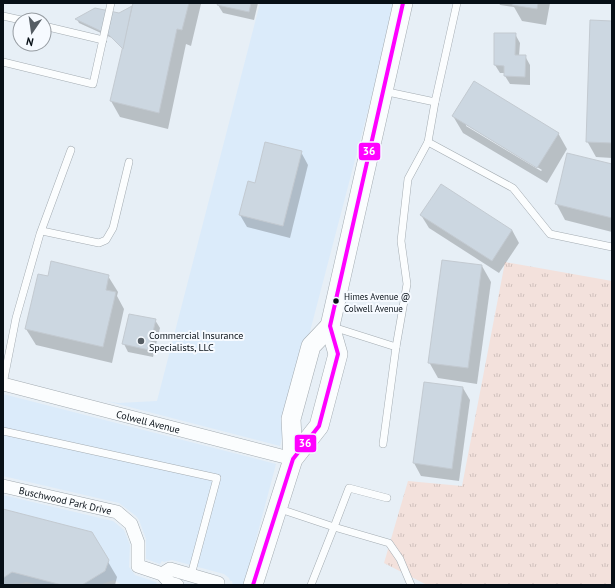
<svg xmlns="http://www.w3.org/2000/svg" width="615" height="588" font-family="'PT Sans',sans-serif">
<defs>
<pattern id="park-tufts" width="24" height="20" patternUnits="userSpaceOnUse"><rect width="24" height="20" fill="#f3e1dc"/><path d="M3 7l-1-3M5 7V3M7 7l1-3M15 17l-1-3M17 17v-4M19 17l1-3" fill="none" stroke="#cfc0bc"/></pattern>
</defs>
<rect width="100%" height="100%" fill="#e7eff6"/>
<g fill="#dbebfa">
<polygon points="260,3 394,3 378,72 280,446 106,401 118,403 157,401"/>
<polygon points="3,394 276,464 244,585 233,585 232,581 230,581 229,578 224,574 172,560 164,562 162,561 160,564 146,559 146,539 139,520 136,516 119,503 3,476"/>
<polygon points="3,495 113,521 124,530 130,545 129,567 135,575 156,582 157,585 122,585 114,580 99,585 42,585 26,582 15,585 3,585"/>
</g>
<polygon fill="url(#park-tufts)" points="505,262 612,281 612,585 427,585 384,563 408,481 462,486"/>
<g fill="#0003" fill-rule="evenodd">
<polygon points="134,3 200,3 201,4 191,46 186,44 168,129 120,117 111,101 123,49 112,38 79,23 77,19 119,15 133,7"/>
<polygon points="219,3 258,3 254,20 223,13 218,5"/>
<polygon points="499,3 550,3 546,25 522,21 514,7 500,5"/>
<polygon points="612,22 612,158 596,157 587,141"/>
<polygon points="515,34 520,43 519,56 525,56 530,65 530,85 510,84 505,76 505,73 500,73 495,65"/>
<path d="M453 116 558 133 567 149 547 183 463 133ZM466 124 542 170 541 171 466 126Z"/>
<polygon points="301,152 308,165 290,238 247,227 240,215 255,184"/>
<polygon points="612,165 612,232 565,220 556,203"/>
<polygon points="421,215 512,230 519,243 499,273 429,228"/>
<polygon points="482,266 491,282 477,384 438,378 429,362"/>
<polygon points="108,276 118,292 117,296 124,309 112,363 36,345 26,329 48,278"/>
<polygon points="155,320 160,328 153,357 128,352 124,344"/>
<polygon points="425,383 463,388 470,400 459,481 421,476 414,463"/>
<polygon points="3,510 91,533 117,577 115,585 3,585"/>
</g>
<g fill="#ccd7e1" stroke="#c3cad1">
<polygon points="133,3 189,3 182,30 177,29 159,113 110,101"/>
<polygon points="218,3 251,3 249,12 217,5"/>
<polygon points="513,3 538,3 537,9 512,5"/>
<polygon points="132,6 123,49 109,35 75,19 95,8 119,13"/>
<polygon points="590,20 612,21 612,143 586,142"/>
<polygon points="494,33 516,33 515,55 526,55 525,77 504,76 504,66 494,65"/>
<polygon points="474,81 559,133 537,168 452,116"/>
<polygon points="265,142 302,151 283,226 239,215 248,181 255,183"/>
<polygon points="567,153 612,164 612,218 555,204"/>
<polygon points="441,184 512,230 492,261 420,215"/>
<polygon points="442,260 482,265 468,368 428,363"/>
<polygon points="51,261 109,275 106,290 116,292 103,347 25,329 38,274 48,276"/>
<polygon points="129,314 156,319 149,350 122,344"/>
<polygon points="424,382 463,387 452,469 413,463"/>
<polygon points="3,509 92,532 109,560 105,571 82,585 62,585 12,572 3,578"/>
</g>
<g fill="none" stroke-linecap="round" stroke-linejoin="round">
<defs>
<g id="lane">
<polyline points="3,16 21,20"/>
<polyline points="44,26 103,40"/>
<polyline points="3,62 93,84 111,3"/>
<polyline points="383,91 435,102 457,3"/>
<polyline points="428,142 513,188 550,234 612,247"/>
<polyline points="42,231 99,243 106,240 113,228 129,162"/>
<polyline points="333,327 396,347"/>
<polyline points="3,384 16,318 40,234 71,150"/>
<polyline points="3,431 217,478 191,575"/>
<polyline points="383,444 396,347 407,284 401,241 408,179 428,142 435,102"/>
<polyline points="387,498 349,488 334,527 389,543 400,559 411,585"/>
<polyline points="277,508 334,527 311,585"/>
</g>
<g id="street">
<path id="s1" d="M3 384 293 459"/>
<path id="s2" d="M3 486 117 512 131 524 138 543V566L162 574 170 583 177 585"/>
<polyline points="162,574 170,569 218,583 218,585"/>
</g>
<g id="secondary">
<polyline points="293,459 291,419 311,346 330,326"/>
<polyline points="253,585 293,459 319,426 338,354 330,326 403,3"/>
</g>
</defs>
<use href="#lane" stroke="#a4acb2" stroke-width="8"/>
<use href="#street" stroke="#a4acb2" stroke-width="14"/>
<use href="#secondary" stroke="#a4acb2" stroke-width="20"/>
<use href="#lane" stroke="#fbfdfe" stroke-width="7"/>
<use href="#street" stroke="#fbfdfe" stroke-width="13"/>
<use href="#secondary" stroke="#fbfdfe" stroke-width="19"/>
<defs>
<polyline id="bus-1" points="253,585 293,459 319,426 338,354 330,326 403,3"/>
</defs>
<use href="#bus-1" stroke="#f6faff" stroke-width="7"/>
<use href="#bus-1" stroke="#f0f" stroke-width="4"/>
</g>
<circle fill="#070f16" stroke="#f6faff" stroke-width="1.5" cx="336" cy="301" r="3.5"/>
<circle fill="#555d64" stroke="#f6faff" stroke-width="1.5" cx="141" cy="341" r="4"/>
<g text-anchor="middle" stroke-width="4" stroke-linejoin="round" paint-order="stroke">
<g font-size="9" fill="#070f16" stroke="#f6faff" text-anchor="start">
<text x="344" y="300">Himes Avenue @<tspan x="344" dy="12">Colwell Avenue</tspan></text>
</g>
<g font-size="10" fill="#070f16" stroke="#f6faff" text-anchor="start">
<text x="149" y="339">Commercial Insurance<tspan x="149" dy="12">Specialists, LLC</tspan></text>
</g>
<g font-size="10" fill="#070f16" stroke="#f6faff">
<text dy="4" stroke="none"><textPath href="#s1" startOffset="150">Colwell Avenue</textPath></text>
<text dy="4" stroke="none"><textPath href="#s2" startOffset="64">Buschwood Park Drive</textPath></text>
</g>
</g>
<g stroke="#f6faff" stroke-width="1.5">
<rect x="358" y="142" width="23" height="19" rx="4" fill="#f0f"/>
<rect x="294" y="434" width="23" height="19" rx="4" fill="#f0f"/>
</g>
<g font-size="11" text-anchor="middle" font-weight="bold" fill="#fff">
<text x="369" y="155">36</text>
<text x="305" y="447">36</text>
</g>
<rect width="615" height="588" fill="none" stroke="#070f16" stroke-width="8"/>
<g transform="translate(32 32) rotate(193)"><circle r="19" fill="#f6faff" stroke="#969ca2"/>
<path d="M0-3L7 15L0 10L-7 15Z" fill="#555d64"/>
<text y="-6" font-size="11" font-weight="bold" text-anchor="middle" fill="#070f16">N</text>
</g>
</svg>
